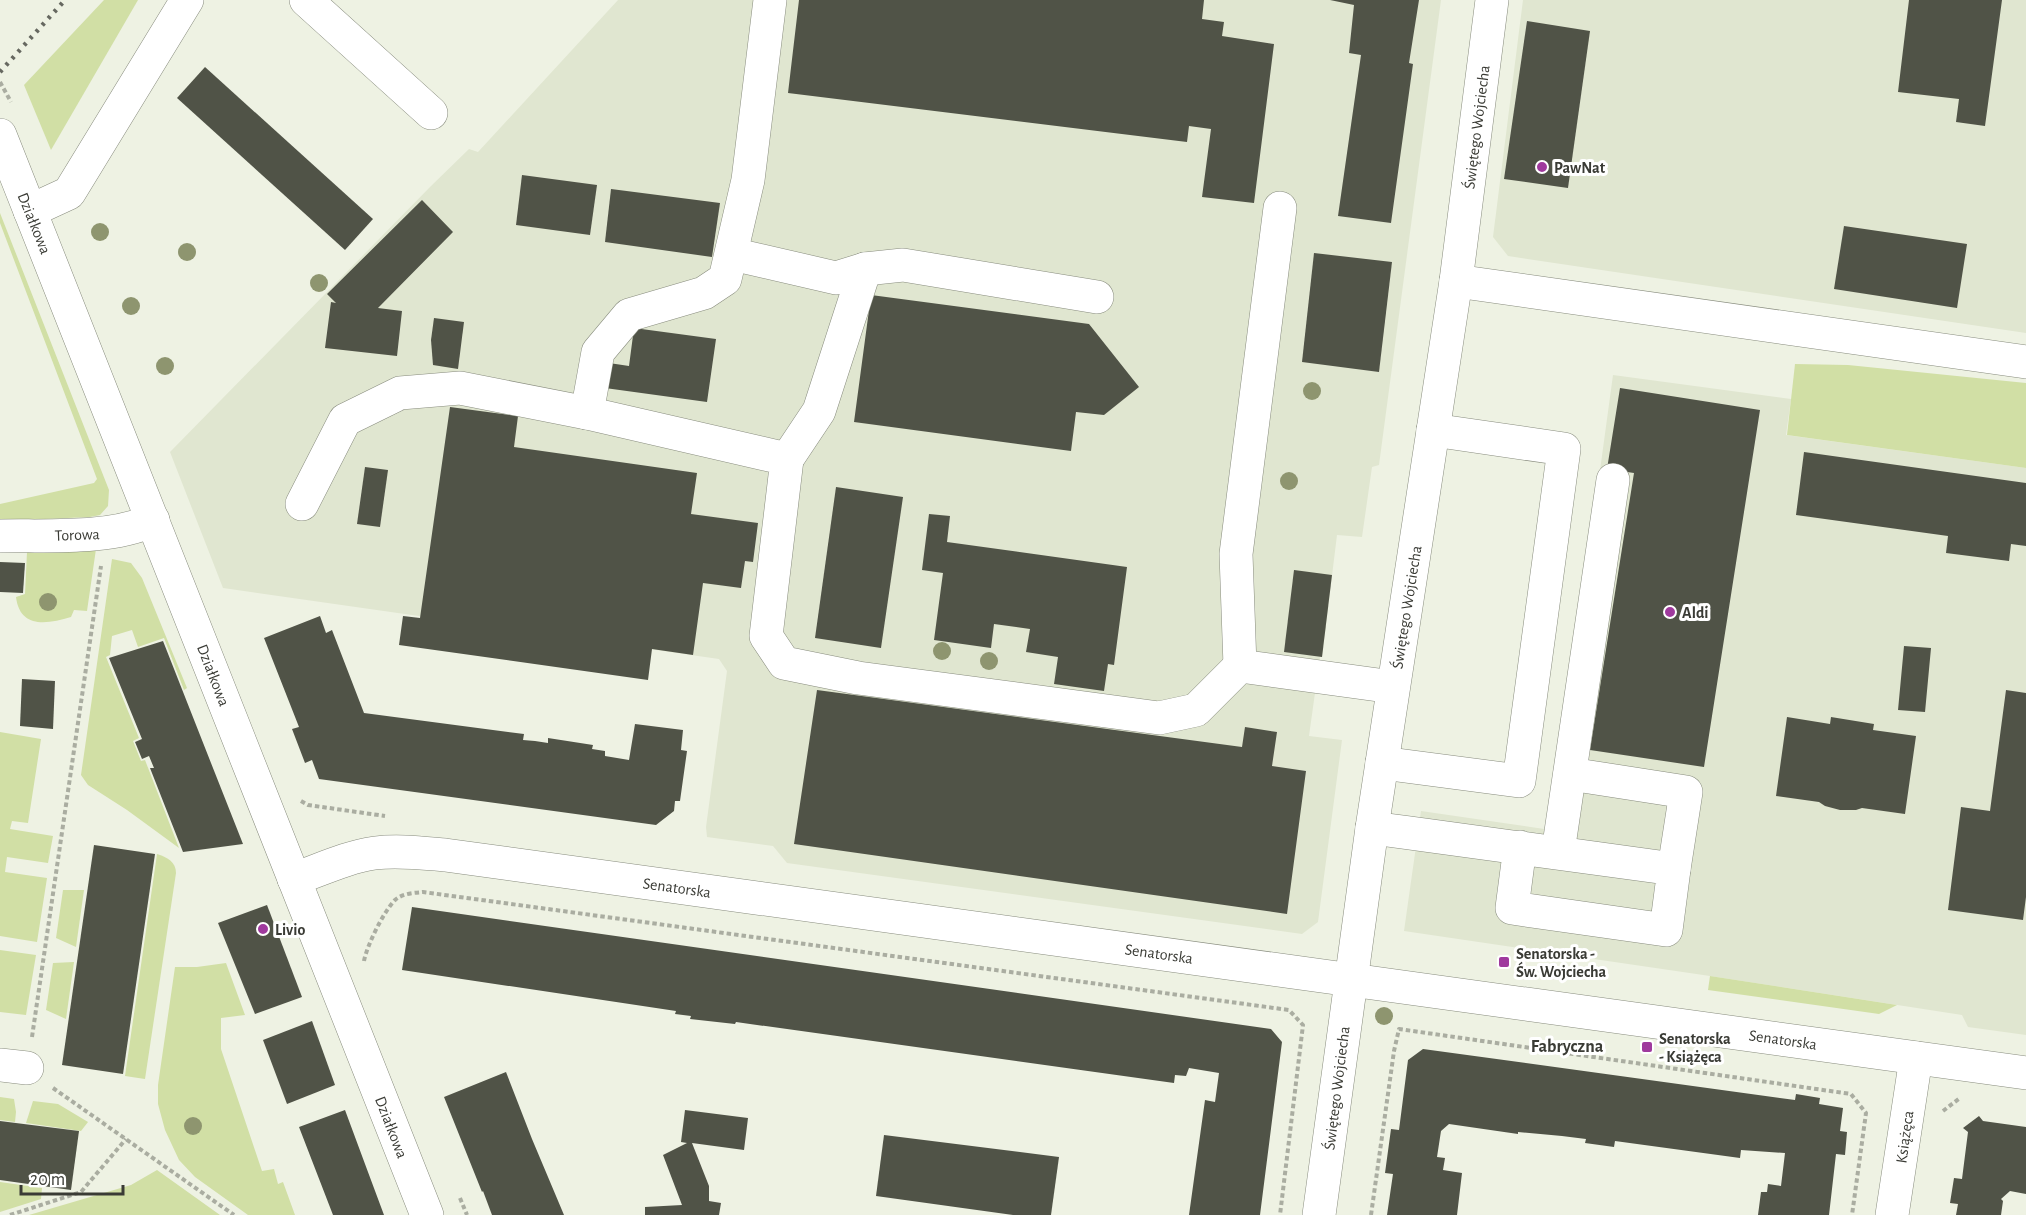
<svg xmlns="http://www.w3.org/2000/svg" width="2026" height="1215" font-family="'Alegreya Sans',sans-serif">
<rect width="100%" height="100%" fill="#eef2e3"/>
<g fill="#e0e6d0">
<polygon points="618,0 1441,0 1379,465 1372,467 1362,537 1337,535 1322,657 1320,657 1309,736 1342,740 1318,922 1302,934 787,863 773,846 707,837 706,827 727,671 719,659 223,588 170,452 431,186 469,149 478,152"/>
<polygon points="1523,0 2026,0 2026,333 1508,256 1493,237"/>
<polygon points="1613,375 1791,399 1786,435 2026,468 2026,1035 1968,1027 1962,1015 1710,976 1404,931 1421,811 1551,830"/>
</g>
<g fill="#d1dfa5">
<polygon points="104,0 138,0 51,150 24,85"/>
<polygon points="0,213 109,490 108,506 100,515 90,517 0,521 0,504 94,483 97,479 0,223"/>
<polygon points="1795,364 1848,365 2026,383 2026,468 1787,435"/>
<path d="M96 549 87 611 74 610 71 617C47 624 20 629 16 597L25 594 27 552Z"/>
<polygon points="112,559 131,563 142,578 187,688 184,690 164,638 138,647 132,630 112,636 110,655 106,657 139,738 133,741 141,761 145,760 179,848 127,810 88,785 81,775"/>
<polygon points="0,732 41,739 28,823 12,821 10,829 53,836 48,863 7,857 5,872 47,878 37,942 0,936"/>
<path d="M157 854C167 857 176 862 176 873L145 1079 125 1076Z"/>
<polygon points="63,890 84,890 76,947 56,938"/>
<polygon points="0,950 36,955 26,1015 0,1012"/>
<polygon points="74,962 66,1019 46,1010 53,963"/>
<polygon points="226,963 245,1015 221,1018 221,1049 262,1171 274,1169 278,1184 283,1182 295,1215 248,1215 195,1177 179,1160 165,1130 158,1104 158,1085 175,967 197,967"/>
<polygon points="1710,976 1897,1005 1879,1014 1708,990"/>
<polygon points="0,1097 14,1099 16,1112 15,1122 0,1120"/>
<polygon points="33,1101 58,1104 88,1122 81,1131 26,1123"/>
<polygon points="157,1170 220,1215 29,1215 131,1185"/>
<polygon points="0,1182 42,1188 41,1199 0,1212"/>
</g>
<g fill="#505347">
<polygon points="799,0 1204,0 1202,19 1224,22 1222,36 1274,44 1254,203 1202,197 1211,129 1189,126 1187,142 788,93"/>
<polygon points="1330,0 1419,0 1409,63 1413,64 1391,223 1338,216 1361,55 1349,53 1354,5"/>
<polygon points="1909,0 2002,0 1985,126 1956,122 1959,99 1898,92"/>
<polygon points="1527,21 1590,31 1568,188 1504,179"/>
<polygon points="205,67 373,219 345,250 177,98"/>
<polygon points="522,175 597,185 590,235 516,225"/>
<polygon points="611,189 720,203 712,257 605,242"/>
<polygon points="422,200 453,232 378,308 402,311 397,356 325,348 331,302 336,303 327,294"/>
<polygon points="1844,226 1967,244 1957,308 1834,289"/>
<polygon points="1314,253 1392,262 1379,372 1302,362"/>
<polygon points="871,295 1089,324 1139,387 1104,415 1076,412 1071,451 854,422"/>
<polygon points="434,318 464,322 458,369 433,365 431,340"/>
<polygon points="634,328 716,339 707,402 605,388 609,363 629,366"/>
<polygon points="1620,388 1760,410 1704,767 1590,750 1634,473 1607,469"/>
<polygon points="450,407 518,416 514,447 697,473 691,514 758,523 753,562 745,561 741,588 703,583 693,655 652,649 648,680 399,645 403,616 420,618"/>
<polygon points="1804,452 2026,483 2026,546 2011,544 2009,561 1946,553 1948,536 1796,515"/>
<polygon points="365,467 388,470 380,527 357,524"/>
<polygon points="836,487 903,497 881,648 815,638"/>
<polygon points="929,514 950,516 947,542 1127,567 1114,665 1108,664 1104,691 1054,684 1058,657 1026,652 1030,629 994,624 991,648 934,640 943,573 922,570"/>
<polygon points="0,562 25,563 23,593 0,592"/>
<polygon points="1294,570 1332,575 1322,657 1284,652"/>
<polygon points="320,616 326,633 332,630 364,713 524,734 523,740 535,741 548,743 548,738 593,745 592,749 605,751 605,756 629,760 635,724 683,730 681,750 687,751 680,801 675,801 674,811 656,825 319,779 312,760 305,763 292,729 299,727 264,638"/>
<polygon points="163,641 211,763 243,844 183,852 150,768 154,768 149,756 142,759 135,742 142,739 109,658"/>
<polygon points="1904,646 1931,648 1925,712 1898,710"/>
<polygon points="22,679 55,681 53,729 20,726"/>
<polygon points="817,690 1242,747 1245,727 1277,732 1272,766 1306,771 1287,914 794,844"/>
<polygon points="2006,690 2026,693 2026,897 2023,920 1948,910 1961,807 1990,811"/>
<polygon points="1787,717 1830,724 1831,717 1874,724 1873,730 1916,736 1905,814 1862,808 1856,810 1840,810 1825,806 1819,802 1776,796"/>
<polygon points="94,845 155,854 123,1074 62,1065"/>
<polygon points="267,905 302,997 255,1014 218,923"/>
<polygon points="412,907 1271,1029 1282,1042 1260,1215 1189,1215 1205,1100 1215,1102 1219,1073 1189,1068 1186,1076 1175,1075 1174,1083 736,1022 735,1024 690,1019 691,1016 675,1014 676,1011 402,970"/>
<polygon points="312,1021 335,1085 287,1104 263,1040"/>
<polygon points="1423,1049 1795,1100 1796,1094 1820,1098 1819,1104 1843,1108 1840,1131 1847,1132 1845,1155 1836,1154 1829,1215 1758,1215 1761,1192 1767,1192 1768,1184 1781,1186 1785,1153 1741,1150 1740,1158 1615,1141 1614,1147 1585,1143 1586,1139 1562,1136 1518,1132 1518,1134 1449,1124 1441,1131 1437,1157 1445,1158 1443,1170 1462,1173 1457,1215 1387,1215 1393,1174 1385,1173 1391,1129 1399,1130 1408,1060"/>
<polygon points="506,1072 532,1139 564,1215 492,1215 483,1191 482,1192 444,1097"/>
<polygon points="345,1110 365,1164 384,1215 333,1215 299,1127"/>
<polygon points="685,1110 748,1118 744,1150 692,1143 709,1186 709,1201 721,1203 719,1215 645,1215 645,1207 682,1205 663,1155 687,1143 681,1142"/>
<polygon points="1979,1116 1983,1121 2026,1127 2026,1194 2010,1191 2001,1199 2003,1201 2001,1215 1956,1215 1958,1204 1950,1203 1954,1178 1962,1179 1968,1132 1963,1128"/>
<polygon points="0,1121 79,1131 71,1190 0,1180"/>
<polygon points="884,1135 1059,1157 1051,1215 1013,1215 876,1196"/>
</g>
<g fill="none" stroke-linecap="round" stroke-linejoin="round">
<defs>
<g id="minor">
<polyline points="306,0 431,113"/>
<polyline points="0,135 427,1215"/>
<polyline points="30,211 69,193 187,0"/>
<polyline points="732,254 836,278 865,269 903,265 1097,297"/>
<polyline points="1456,281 2026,362"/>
<polyline points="587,413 598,352 629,315 704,293 725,279 748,180 770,0"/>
<polyline points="787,459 819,411 865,269"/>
<polyline points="302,504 345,420 400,393 460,388 587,413 787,459 766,636 784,663 858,678 1159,718 1196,710 1240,666 1393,687"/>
<path d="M0 536C47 535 110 540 153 520"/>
<polyline points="1240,666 1236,554 1280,208"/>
<polyline points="1382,763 1519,781 1564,449 1433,430"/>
<polyline points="1570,774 1686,792 1674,869"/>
<path d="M1372 828C1473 841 1574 855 1674 869L1666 930 1512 908 1520 847"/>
<polyline points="1558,852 1613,480"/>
<path d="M294 879C320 870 347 857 375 853 398 850 422 853 445 855L2026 1073"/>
<polyline points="0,1065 27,1068"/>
<polyline points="1319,1215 1372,828 1456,281 1492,0"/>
<polyline points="1892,1215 1916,1058"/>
</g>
</defs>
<use href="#minor" stroke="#888c7e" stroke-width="34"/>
<g stroke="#aaada1" stroke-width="4" stroke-dasharray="4.5 3" stroke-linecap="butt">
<polyline points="0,82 11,102"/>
<polyline points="301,801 308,805 385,816"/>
<path d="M364 961C367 945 384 911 395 900 403 893 414 893 423 892L1289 1010 1303 1025 1280 1215"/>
<polyline points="32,1037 101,566"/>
<polyline points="53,1088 234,1215"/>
<polyline points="1943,1111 1960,1098"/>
<polyline points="460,1198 467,1215"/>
<polyline points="10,1215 81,1192 126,1139"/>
<polyline points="1371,1215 1394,1051 1399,1029 1851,1094 1866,1113 1852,1215"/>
</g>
<use href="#minor" stroke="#fff" stroke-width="33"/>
<polyline stroke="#666860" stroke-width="4.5" stroke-dasharray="3 6" stroke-linecap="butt" points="0,72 65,0"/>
</g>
<g fill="#8e956f">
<circle cx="100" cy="232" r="9"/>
<circle cx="187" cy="252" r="9"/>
<circle cx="319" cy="283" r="9"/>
<circle cx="131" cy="306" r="9"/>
<circle cx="165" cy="366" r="9"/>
<circle cx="1312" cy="391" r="9"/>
<circle cx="1289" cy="481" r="9"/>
<circle cx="48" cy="602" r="9"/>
<circle cx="942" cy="651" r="9"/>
<circle cx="989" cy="661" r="9"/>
<circle cx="1384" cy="1016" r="9"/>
<circle cx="193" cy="1126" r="9"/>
</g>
<g fill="#9f399d" stroke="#fff" stroke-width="2">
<circle cx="1542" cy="167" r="6"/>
<circle cx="1670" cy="612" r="6"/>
<circle cx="263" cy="929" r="6"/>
<rect x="1498" y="956" width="12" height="12" rx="3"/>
<rect x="1641" y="1041" width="12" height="12" rx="3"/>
</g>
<g text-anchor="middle" stroke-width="6" stroke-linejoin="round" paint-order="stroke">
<g font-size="16" fill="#3a3b35" stroke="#fff">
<text transform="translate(1476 127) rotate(-83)" y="6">Świętego Wojciecha</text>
<text transform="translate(35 223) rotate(68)" y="6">Działkowa</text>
<text transform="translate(77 534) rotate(-2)" y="6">Torowa</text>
<text transform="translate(1406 607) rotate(-81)" y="6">Świętego Wojciecha</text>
<text transform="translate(214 675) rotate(69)" y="6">Działkowa</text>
<text transform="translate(677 887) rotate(8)" y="6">Senatorska</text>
<text transform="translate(1159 953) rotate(8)" y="6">Senatorska</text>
<text transform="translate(1783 1039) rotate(8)" y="6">Senatorska</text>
<text transform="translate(1336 1088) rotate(-83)" y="6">Świętego Wojciecha</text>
<text transform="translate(392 1127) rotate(69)" y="6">Działkowa</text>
<text transform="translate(1904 1137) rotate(-82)" y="6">Książęca</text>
</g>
<g font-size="16" font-weight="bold" fill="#3a3b35" stroke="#fff" text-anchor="start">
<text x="1554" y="173">PawNat</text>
<text x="1682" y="618">Aldi</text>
<text x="275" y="935">Livio</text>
<text x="1516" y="959">Senatorska -<tspan x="1516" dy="18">Św. Wojciecha</tspan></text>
<text x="1659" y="1044">Senatorska<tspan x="1659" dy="18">- Książęca</tspan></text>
</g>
<g font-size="18" font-weight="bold" fill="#3a3b35" stroke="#fff">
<text x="1567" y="1052">Fabryczna</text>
</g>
</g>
<path d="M21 1185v9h102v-9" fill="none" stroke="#3a3b35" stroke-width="3"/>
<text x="30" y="1185" font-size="18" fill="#3a3b35" stroke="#ffffff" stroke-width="4.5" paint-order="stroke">20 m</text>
</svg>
